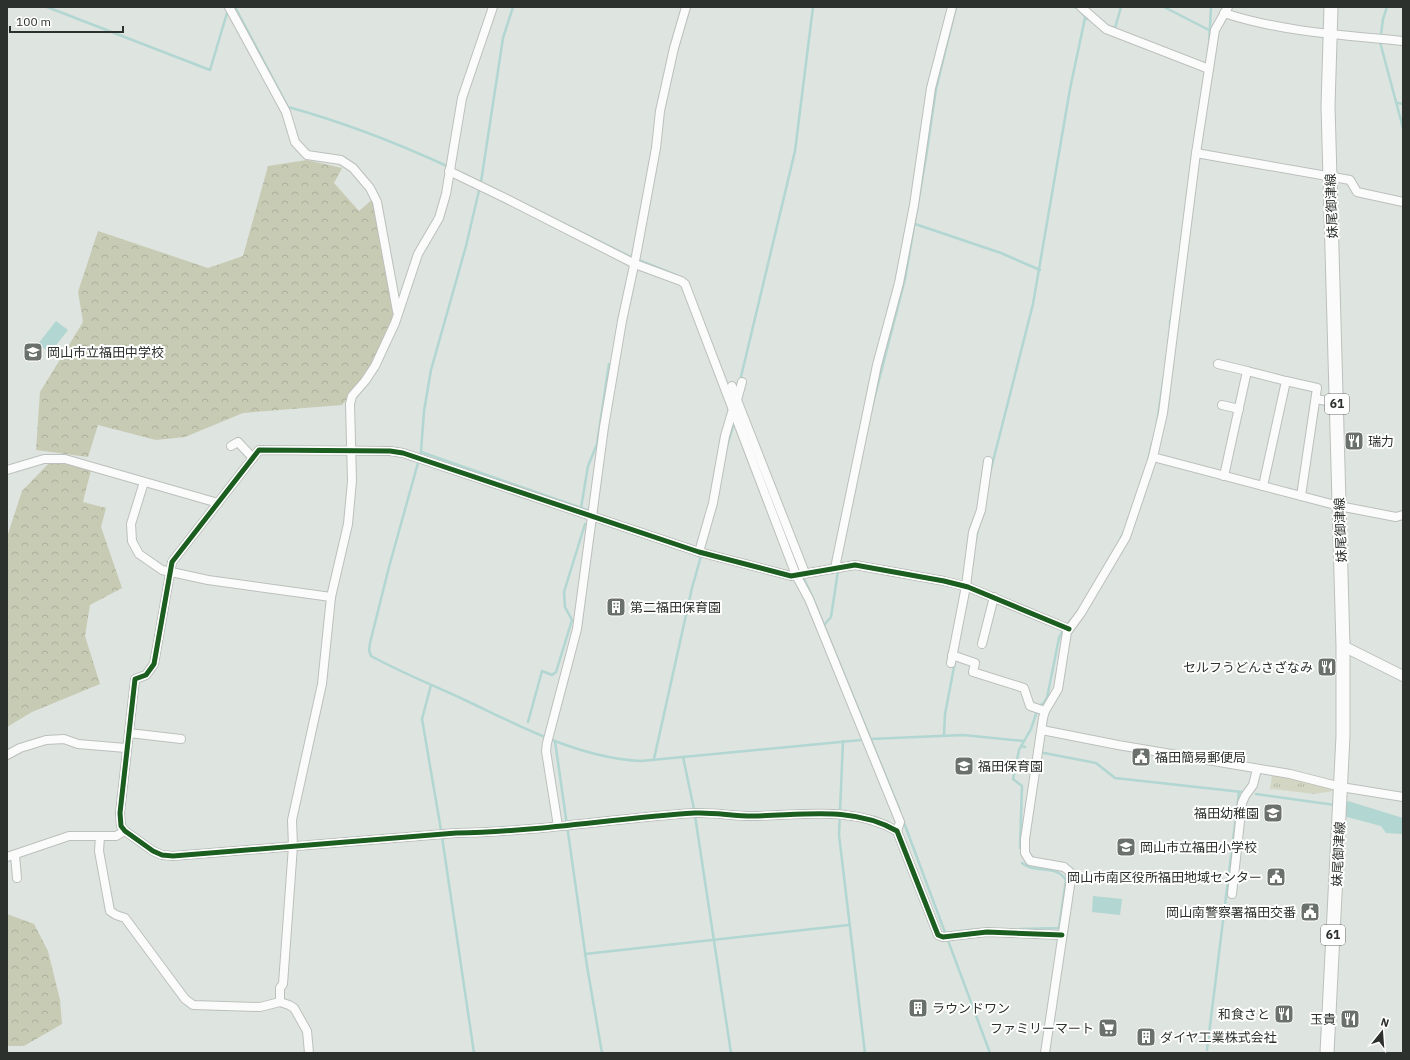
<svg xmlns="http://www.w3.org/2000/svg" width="1410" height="1060" font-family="'IBM Plex Sans','Noto Sans JP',sans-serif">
<defs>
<pattern id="forest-crowns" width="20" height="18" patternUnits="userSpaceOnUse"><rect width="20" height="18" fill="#c7cbb4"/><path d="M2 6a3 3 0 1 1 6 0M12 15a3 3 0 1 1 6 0" fill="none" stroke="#abaf9b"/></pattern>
<pattern id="park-tufts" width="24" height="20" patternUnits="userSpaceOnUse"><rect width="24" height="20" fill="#d2d6c3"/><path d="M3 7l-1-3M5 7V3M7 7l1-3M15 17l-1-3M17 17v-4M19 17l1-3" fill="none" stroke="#b4b8a8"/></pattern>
</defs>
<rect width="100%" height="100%" fill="#dee4df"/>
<g fill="url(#forest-crowns)">
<polygon points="307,160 342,168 334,183 359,211 373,199 395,311 369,373 342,405 243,413 185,437 156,440 98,425 88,457 36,450 40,392 83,322 78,292 98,231 208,268 243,256 268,166"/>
<polygon points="52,460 91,470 83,502 106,508 101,527 122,588 90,605 85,636 100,684 32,712 7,727 7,537 22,491"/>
<polygon points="7,914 34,924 48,951 60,1000 62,1024 24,1046 7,1046"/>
</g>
<polygon fill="url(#park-tufts)" points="1272,775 1291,777 1332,787 1333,791 1314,794 1273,789 1270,790"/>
<g fill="#b2d6d1">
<polygon points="56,321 68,330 50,353 38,344"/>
<polygon points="1332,801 1347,802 1348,801 1403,818 1403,834 1386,833 1381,826 1332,813"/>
<polygon points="1093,896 1122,899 1120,915 1092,912"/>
</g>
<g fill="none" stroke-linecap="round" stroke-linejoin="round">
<g stroke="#b2d6d1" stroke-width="2.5">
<polyline points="47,7 210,70 227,13"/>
<path d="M235 7 288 107C343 122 397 143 449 167"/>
<path d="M513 7 503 38 481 182 466 246 431 370 424 411 421 452 389 567 370 643 369 650 371 656C402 673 435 686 467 701 522 727 579 758 641 761L861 740"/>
<polyline points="1074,7 1078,8 1087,19"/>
<polyline points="1164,7 1209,30"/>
<polyline points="1387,7 1383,19 1380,42 1403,128"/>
<polyline points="1112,27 1115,28 1121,7"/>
<polyline points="1209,46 1211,7"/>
<polyline points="1398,103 1403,104"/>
<polyline points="462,173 631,257 676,275"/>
<polyline points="915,224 1001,253 1040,270"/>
<polyline points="1170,331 1170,321 1172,317"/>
<polyline points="740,381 795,151 813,7"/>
<polyline points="871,411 905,279 926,157 936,89 956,7"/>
<polyline points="1157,424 1163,382"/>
<polyline points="727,446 734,423"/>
<polyline points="421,452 587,510"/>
<polyline points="1148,461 1152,443"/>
<polyline points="990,473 1033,304 1070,89 1085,18"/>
<polyline points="1141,484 1146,468"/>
<polyline points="581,508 588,466 597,444 609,364"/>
<polyline points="784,531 799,570"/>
<polyline points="976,539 978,529"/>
<polyline points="1119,542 1125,530"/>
<polyline points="803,577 812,596 900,811"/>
<polyline points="824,625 831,617 838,571"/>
<polyline points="431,685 422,719 441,830 474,1053"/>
<polyline points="1038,706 1043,704 1047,698 1059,638 1063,630 1072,619"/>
<polyline points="528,722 542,671 552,675 556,672 572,620 565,607 564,592 585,524"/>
<polyline points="944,735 945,714 955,662"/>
<polyline points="870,739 963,735 1024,741"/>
<polyline points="555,741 587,966 602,1053"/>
<polyline points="843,741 839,835 865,1053"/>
<polyline points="1021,746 1025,747"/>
<polyline points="1044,753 1096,763 1115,778 1242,792"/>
<polyline points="683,757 694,809 731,1053"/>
<polyline points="654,759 692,588 701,556"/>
<polyline points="1256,794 1335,805"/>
<polyline points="903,820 990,1053"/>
<polyline points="1020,848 1022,786 1013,779 1019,750 1031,729 1037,711"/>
<path d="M1020 929 1059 928 1066 880C1056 864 1035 874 1022 863"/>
<polyline points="944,933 979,929"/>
<polyline points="585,954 849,925"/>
<polyline points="1207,1050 1239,792"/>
</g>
<defs>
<g id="minor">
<polyline points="229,7 286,112 295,142 307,155 341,160 353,168 370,188 377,202 397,311"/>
<polyline points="1081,7 1106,29 1209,69"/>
<path d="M1224 13C1282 32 1343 35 1403 41"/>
<polyline points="1196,153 1350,180 1357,192 1403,202"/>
<polyline points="449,171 507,199 635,264 681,281 685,284 796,575 809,599 900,822 897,831"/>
<polyline points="1218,364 1247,371"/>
<polyline points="1286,381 1317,388 1301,496"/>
<polyline points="742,382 737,400 805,573"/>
<polyline points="732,386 737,400"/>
<polyline points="1316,399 1337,403"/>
<polyline points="1222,405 1239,409"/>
<polyline points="231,446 238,442 253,458"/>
<polyline points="1153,457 1339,506 1396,517 1403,515"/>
<polyline points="7,470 44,459 65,459 218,503"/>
<polyline points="1224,476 1247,371 1286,381 1263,486"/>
<polyline points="144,482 131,524 132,541 139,554 162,570 208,580 331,597"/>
<polyline points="699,552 713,503 725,436 733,409"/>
<polyline points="835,568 877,365 899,283 914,205 931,88 952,7"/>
<polyline points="982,644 994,597"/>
<polyline points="952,655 975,663 973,672 1024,688 1030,706 1045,711"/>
<polyline points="951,663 966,586 973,532 981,510 988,461"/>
<polyline points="1042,730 1118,745 1290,774 1341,787 1403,797"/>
<polyline points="129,733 181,739"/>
<polyline points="7,755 20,748 46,740 64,739 78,744 126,748"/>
<polyline points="558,826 546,751 547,743 577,629 604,427 622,321 636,256 656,148 660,111 674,48 686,7"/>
<polyline points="100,836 99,851 110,911 116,915 125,918 185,999 193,1005 260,1007 280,1002 289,1005 294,1008 307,1031 309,1053"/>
<polyline points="15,855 17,878"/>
<polyline points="7,857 69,836 116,836 125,831"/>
<polyline points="1232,894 1242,803 1245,796 1253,785 1257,769"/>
<path d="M1062 935 987 932 943 937 938 935 897 831C853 805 800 816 752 816 733 816 713 812 695 813 615 818 536 832 456 833L173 856 162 855 153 851 125 831 121 826 120 813 135 679 146 675 154 664 172 562 259 450 390 451 403 453 699 552 791 576 855 565 944 581 968 587 1069 629"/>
<polyline points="280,1002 280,988 283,984 293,846 292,820 322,684 331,597 348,524 352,481 350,404 352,396 365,381 375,366 395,323 418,254 439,218 446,194 462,98 493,7"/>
<polyline points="1045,1053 1071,879 1070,872 1064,867 1030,861 1025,853 1025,839 1043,718 1045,711 1058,689 1067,632 1081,613 1126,537 1153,457 1163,413 1196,153 1215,30 1228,7"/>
</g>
<polyline id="tertiary" points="1343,646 1403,676"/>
<polyline id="primary" points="1327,1053 1343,736 1343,646 1328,106 1331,7"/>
</defs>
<use href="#minor" stroke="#bcc0bc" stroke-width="10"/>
<use href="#tertiary" stroke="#bcc0bc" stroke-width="12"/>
<use href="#primary" stroke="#bcc0bc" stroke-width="15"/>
<use href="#minor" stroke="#fafbfa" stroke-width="8"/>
<use href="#tertiary" stroke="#fafbfa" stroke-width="10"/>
<use href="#primary" stroke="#fafbfa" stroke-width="13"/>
<defs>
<path id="cycleway" d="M1062 935 987 932 943 937 938 935 897 831C853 805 800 816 752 816 733 816 713 812 695 813 615 818 536 832 456 833L173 856 162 855 153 851 125 831 121 826 120 813 135 679 146 675 154 664 172 562 259 450 390 451 403 453 699 552 791 576 855 565 944 581 968 587 1069 629"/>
</defs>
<use href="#cycleway" stroke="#fff" stroke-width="8"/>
<use href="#cycleway" stroke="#1b5e20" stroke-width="5"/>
</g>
<defs>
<symbol id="school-square" viewBox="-11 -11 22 22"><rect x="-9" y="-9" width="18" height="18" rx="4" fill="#6a706b" stroke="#fff"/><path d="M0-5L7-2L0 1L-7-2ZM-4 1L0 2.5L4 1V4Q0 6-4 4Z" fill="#fff"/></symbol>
<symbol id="restaurant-square" viewBox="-11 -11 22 22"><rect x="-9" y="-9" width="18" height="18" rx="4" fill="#6a706b" stroke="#fff"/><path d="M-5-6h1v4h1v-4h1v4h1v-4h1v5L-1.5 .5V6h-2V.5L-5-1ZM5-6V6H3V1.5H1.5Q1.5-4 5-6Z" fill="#fff"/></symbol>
<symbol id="building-square" viewBox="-11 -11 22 22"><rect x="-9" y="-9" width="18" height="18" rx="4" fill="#6a706b" stroke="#fff"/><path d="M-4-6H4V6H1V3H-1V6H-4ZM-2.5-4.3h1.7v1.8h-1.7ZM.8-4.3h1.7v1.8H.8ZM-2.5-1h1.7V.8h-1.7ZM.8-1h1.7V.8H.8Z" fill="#fff"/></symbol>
<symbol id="civic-square" viewBox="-11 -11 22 22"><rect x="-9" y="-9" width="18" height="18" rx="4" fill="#6a706b" stroke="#fff"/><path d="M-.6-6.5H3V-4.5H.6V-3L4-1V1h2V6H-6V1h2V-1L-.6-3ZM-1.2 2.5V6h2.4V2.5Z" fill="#fff"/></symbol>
<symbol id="supermarket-square" viewBox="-11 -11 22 22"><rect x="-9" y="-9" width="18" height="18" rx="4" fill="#6a706b" stroke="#fff"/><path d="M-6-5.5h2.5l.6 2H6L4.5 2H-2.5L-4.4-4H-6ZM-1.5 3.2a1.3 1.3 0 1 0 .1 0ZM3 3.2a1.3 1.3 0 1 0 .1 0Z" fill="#fff"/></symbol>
</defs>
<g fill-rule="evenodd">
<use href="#school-square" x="22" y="341" width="22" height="22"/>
<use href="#restaurant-square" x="1343" y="430" width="22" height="22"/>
<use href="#building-square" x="605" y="596" width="22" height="22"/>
<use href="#restaurant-square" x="1316" y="656" width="22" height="22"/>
<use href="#civic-square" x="1130" y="746" width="22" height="22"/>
<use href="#school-square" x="953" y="755" width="22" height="22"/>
<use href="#school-square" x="1262" y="802" width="22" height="22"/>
<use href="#school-square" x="1115" y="836" width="22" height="22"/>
<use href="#civic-square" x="1265" y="866" width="22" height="22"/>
<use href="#civic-square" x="1299" y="901" width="22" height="22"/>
<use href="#building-square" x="907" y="997" width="22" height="22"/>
<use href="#restaurant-square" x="1273" y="1003" width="22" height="22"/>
<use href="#restaurant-square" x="1339" y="1008" width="22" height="22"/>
<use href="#supermarket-square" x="1097" y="1017" width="22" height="22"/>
<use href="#building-square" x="1135" y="1026" width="22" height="22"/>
</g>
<g text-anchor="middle" stroke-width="4" stroke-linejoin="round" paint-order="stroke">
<g fill="#fff" stroke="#6b6f6c" stroke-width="1">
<rect x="1325" y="394" width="24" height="20" rx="3"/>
<rect x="1321" y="925" width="24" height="20" rx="3"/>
</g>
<g font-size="12" font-weight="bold" fill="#2c312d">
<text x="1337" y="408">61</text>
<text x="1333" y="939">61</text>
</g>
<g font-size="13" fill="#2c312d" stroke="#fff">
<text transform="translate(1331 206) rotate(-92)" y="5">妹尾御津線</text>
<text transform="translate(1340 530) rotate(-92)" y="5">妹尾御津線</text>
<text transform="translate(1338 854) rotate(-87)" y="5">妹尾御津線</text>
</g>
<g font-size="13" fill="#2c312d" stroke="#fff" text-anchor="start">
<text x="47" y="357">岡山市立福田中学校</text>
<text x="1368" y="446">瑞力</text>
<text x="630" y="612">第二福田保育園</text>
<text x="1313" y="672" text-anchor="end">セルフうどんさざなみ</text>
<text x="1155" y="762">福田簡易郵便局</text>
<text x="978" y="771">福田保育園</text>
<text x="1259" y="818" text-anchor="end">福田幼稚園</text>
<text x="1140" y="852">岡山市立福田小学校</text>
<text x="1262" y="882" text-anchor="end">岡山市南区役所福田地域センター</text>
<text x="1296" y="917" text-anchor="end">岡山南警察署福田交番</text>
<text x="932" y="1013">ラウンドワン</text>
<text x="1270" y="1019" text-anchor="end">和食さと</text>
<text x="1336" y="1024" text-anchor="end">玉貴</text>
<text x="1094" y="1033" text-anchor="end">ファミリーマート</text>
<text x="1160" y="1042">ダイヤ工業株式会社</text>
</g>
</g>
<rect width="1410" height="1060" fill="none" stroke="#2c312d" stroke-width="16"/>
<g transform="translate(1382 1032) rotate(17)" stroke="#ffffff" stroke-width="3" paint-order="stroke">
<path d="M0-3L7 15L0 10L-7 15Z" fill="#2c312d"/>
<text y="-6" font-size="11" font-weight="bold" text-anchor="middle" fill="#2c312d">N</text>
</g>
<path d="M10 26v6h113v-6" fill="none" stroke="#2c312d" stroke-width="2"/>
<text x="16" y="26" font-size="12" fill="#2c312d" stroke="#ffffff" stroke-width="3" paint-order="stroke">100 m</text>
</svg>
